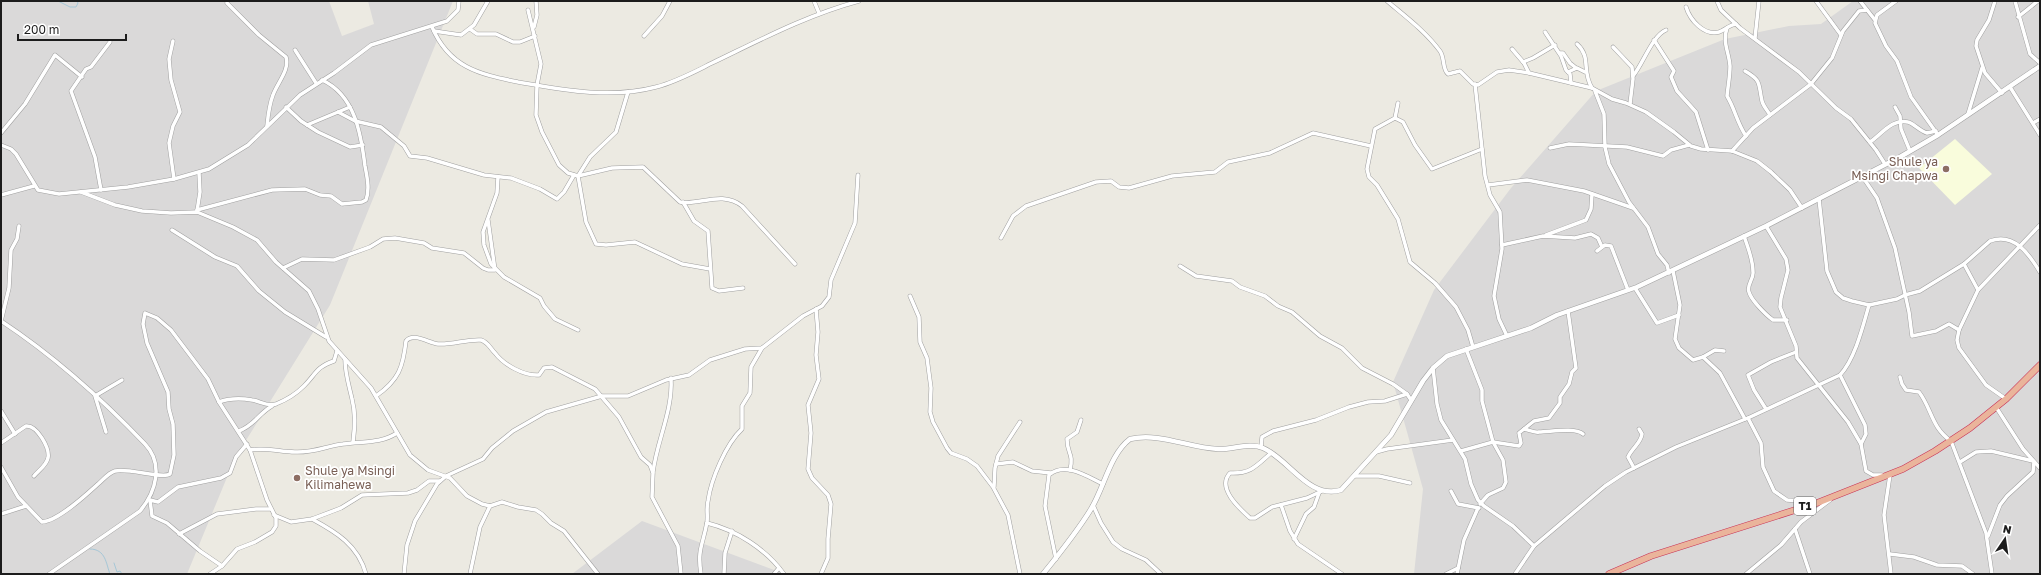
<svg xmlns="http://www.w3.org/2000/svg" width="2041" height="575" font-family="'Golos Text',sans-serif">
<rect width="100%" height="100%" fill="#eceae2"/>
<g fill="#dad9d9">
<polygon points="1,1 329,1 342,36 374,24 368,1 453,1 330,305 235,458 187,574 1,574"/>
<polygon points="1853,1 2040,1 2040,574 1414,574 1423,489 1393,382 1434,290 1511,188 1596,91 1725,39 1789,26 1821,24"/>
<polygon points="642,521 785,574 572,574"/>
</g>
<polygon fill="#f9fcdc" points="1955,139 1992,174 1955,205 1919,168"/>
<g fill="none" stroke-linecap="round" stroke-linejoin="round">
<g stroke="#a6c7d7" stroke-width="1">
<polyline points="58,1 70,7 76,7 78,3 77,1"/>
<path d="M90 549C106 549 106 564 110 574"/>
<polyline points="114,563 117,572 120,571 122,574"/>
</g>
<defs>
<g id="minor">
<polyline points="814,1 819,13"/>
<path d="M1387 1C1406 17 1425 31 1440 51 1445 58 1442 69 1448 74L1460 71 1473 84 1478 85 1497 72 1509 70 1529 73 1592 88 1612 99 1626 103 1646 112 1674 132 1691 146 1701 149 1732 151 1757 161 1771 172 1790 190 1802 208"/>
<polyline points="1717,1 1721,10 1740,28 1799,72 1836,108 1851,119 1876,150 1885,164"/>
<polyline points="1816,1 1841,35"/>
<polyline points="1860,1 1875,20"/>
<polyline points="1896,1 1877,15 1875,23 1886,46 1897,61 1911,97 1938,135"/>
<polyline points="1995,1 1989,20 1977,40 1976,46 1985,73 2002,93"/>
<polyline points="2015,1 2030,54 2040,63"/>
<path d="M227 3 259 35 286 57C290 70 277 83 273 95 269 105 268 116 267 126"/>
<path d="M1686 7C1690 20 1704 36 1719 32 1725 30 1729 25 1736 24"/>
<path d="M528 10 541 64 537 85 536 115 542 132 559 165 568 173 578 176 612 168 643 167 680 202C698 206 722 190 742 206L795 264"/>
<polyline points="2018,17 2038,1"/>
<path d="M432 27C449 67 478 74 518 82 564 90 611 99 656 87 676 82 694 72 712 63 760 40 807 15 859 1"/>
<polyline points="534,27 537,15 536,1"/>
<path d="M1727 28C1722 42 1729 52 1730 66 1730 76 1728 86 1727 96 1735 109 1737 123 1746 136"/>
<polyline points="470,29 477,34 496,34 513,42 520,42 535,36"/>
<polyline points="434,31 461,35 474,25 488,1"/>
<polyline points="1545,32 1561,56 1566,70 1570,74 1571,83"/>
<polyline points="644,36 662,16 670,1"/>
<polyline points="1755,38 1759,1"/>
<polyline points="1654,40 1674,71 1671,77 1677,91 1696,112 1708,150"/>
<polyline points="173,41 169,59 171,80 180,112 173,126 169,143 174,179"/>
<path d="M1577 44C1592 58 1581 70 1592 88"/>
<polyline points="1613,47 1632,67 1633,79 1630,104"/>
<polyline points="1512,49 1524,63 1529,73"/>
<polyline points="295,50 316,83"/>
<polyline points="1560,53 1563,53 1570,63 1576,68"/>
<polyline points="1523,62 1533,58 1555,45"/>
<path d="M1745 71C1762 81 1758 83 1762 101 1763 106 1768 111 1770 115"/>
<polyline points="1568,72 1577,68 1585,72"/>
<path d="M1633 76C1643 64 1652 36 1666 30"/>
<polyline points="1475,84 1485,176 1490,195 1500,212 1502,249 1494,296 1499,319 1507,336"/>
<polyline points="2010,87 2040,135"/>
<polyline points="1595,91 1604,114 1605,147 1609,164 1629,202 1648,227 1658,254 1667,265 1669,273"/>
<polyline points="628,92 616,132 590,157 578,176 586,222 596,244 606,245 635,242 682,264 710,269"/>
<polyline points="1398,103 1395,118 1375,129 1367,169 1369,177 1377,185 1398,219 1410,262 1435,283 1456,307 1468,330 1473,347"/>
<polyline points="286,107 301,121 318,132 350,147 363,145"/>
<polyline points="1895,107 1900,116 1901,129 1910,151"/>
<polyline points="338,112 355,121 381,127 404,146 410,156 427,158 484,175 511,178 540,189 557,199 564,192 574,175"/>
<polyline points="1968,114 1982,68"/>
<polyline points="1395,118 1403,122 1415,145 1432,169 1482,149"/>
<polyline points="2033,123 2040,119"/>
<polyline points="307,125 350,107"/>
<polyline points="1,133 25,104 55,55 82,77"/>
<path d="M1870 142C1881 135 1892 118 1908 122 1913 123 1920 131 1927 133L1936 131"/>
<polyline points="1,145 11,149 16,154 38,190 59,194 128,187 174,179 209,169 248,145 300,95 334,73 371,45 447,21 458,10 459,1"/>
<polyline points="1550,148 1569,144 1627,147 1663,156 1671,150 1689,145"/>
<polyline points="1732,151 1753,128 1811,84 1832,58 1843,31 1859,11 1867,10"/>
<polyline points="1862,176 1877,198 1895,248 1909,312 1912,336 1936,331 1949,324 1959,330"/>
<polyline points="498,177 497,193 483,232 484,245 491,264 504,277 540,298 544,306 555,319 578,330"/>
<polyline points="1488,185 1527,180 1584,191 1633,208"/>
<polyline points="101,190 95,157 71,91 86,69 91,67 110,42"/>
<polyline points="81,192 115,205 142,211 171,213 197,212 233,227 257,240 276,262 309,291 318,309 329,341 371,388 410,455 428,470 450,478 467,496 482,504 490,506 502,502 518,507 536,510 542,514 551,523 564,531 598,574"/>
<polyline points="1,195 34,186"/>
<path d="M1819 199 1827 271 1836 292 1843 298 1852 301 1869 305 1897 299 1905 295 1920 291 1964 264 1990 241C2014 232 2029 254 2040 272"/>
<polyline points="683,202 694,221 708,231 712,288 719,291 743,288"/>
<path d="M197 210 272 190 305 189 320 195 331 196 342 204 362 202 366 200C370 189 367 177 365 166 361 134 355 95 322 80"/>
<polyline points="197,211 200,192 199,173"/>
<polyline points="1766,226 1786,259 1788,270 1781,298 1780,307 1796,346 1797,358 1848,422 1861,444 1866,471 1873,475 1882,475"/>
<polyline points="172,230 215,257 237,266 259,291 285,312 326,337"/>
<polyline points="1546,235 1586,220 1591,209 1592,194"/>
<path d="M1744 236C1748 248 1753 259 1753 272 1754 278 1746 286 1749 292 1751 300 1766 315 1773 320H1787"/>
<polyline points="1001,238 1013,216 1026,206 1096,182 1111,181 1119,187 1129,188 1172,176 1215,172 1228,162 1270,153 1313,133 1371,146"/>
<polyline points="1502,245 1543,236 1575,238 1591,234 1598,238 1602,247"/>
<polyline points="1597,251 1605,245 1611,246 1628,290"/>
<polyline points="1964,264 1978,290"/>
<polyline points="1180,266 1196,276 1232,281 1240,287 1265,296 1278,306 1292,312 1320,336 1342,348 1362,368 1393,384 1407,394 1411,400"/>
<polyline points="283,268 302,259 334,260 370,247 383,239 395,238 424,243 432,248 464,253 483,268 488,270 495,270 488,220"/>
<polyline points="1673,271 1680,305 1675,339 1679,348 1693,360 1703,357 1720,373 1745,419"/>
<polyline points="1635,288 1657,323 1679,315"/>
<polyline points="910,296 919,317 920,342 927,358 931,388 930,412 933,422 947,448 951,453 967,459 977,466 993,487 1008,515 1020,574"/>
<polyline points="816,309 818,332 816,355 819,379 808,405 811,433 808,469 812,478 828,495 831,504 828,539 828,558 821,574"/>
<path d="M1 321C54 356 101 398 145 444 164 464 156 492 140 511L49 574"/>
<polyline points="1,321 9,288 11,250 17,239 19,226"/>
<polyline points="1466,349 1482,390 1482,401 1493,442 1503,460 1506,482 1503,488 1488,495 1480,504"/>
<polyline points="1703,357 1715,350 1724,351"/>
<path d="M345 359C345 374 349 385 352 399 356 414 355 427 353 442"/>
<polyline points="1433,368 1437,404 1441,420 1465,459 1471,484 1478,500 1484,506 1513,526 1534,546"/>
<polyline points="1840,375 1865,425 1866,434 1861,444"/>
<path d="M1900 377 1902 384 1906 390 1919 392C1932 409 1931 427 1951 441L1986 533 1992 574"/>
<path d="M376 396C399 380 403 367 406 341 413 332 429 343 438 344 452 345 467 339 481 340 488 342 490 348 495 353 504 365 524 376 539 375L544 368 552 367 595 389 619 417 641 457 650 465 653 473 652 497 678 546 681 574"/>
<polyline points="2006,399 1986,385 1959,348 1957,340 1959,330 1978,290 2040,225"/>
<path d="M219 402C230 398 240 398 252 400 260 401 267 407 276 404 286 400 296 394 304 386 316 374 316 367 334 361L337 351"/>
<polyline points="1996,407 2023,449 2040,468"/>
<polyline points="1766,409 1754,390 1748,375 1771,362 1796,352"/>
<polyline points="1,411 15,434"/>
<polyline points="1748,418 1761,443 1763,467 1774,491 1787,500 1815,502"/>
<polyline points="1524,429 1534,421 1549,418 1560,403 1560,397 1569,384 1572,372 1576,368 1568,311"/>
<path d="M239 431C255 425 258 414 272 406"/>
<polyline points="106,432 95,396 122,380"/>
<path d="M1 443 26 426C37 425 50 448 48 458 46 466 39 470 34 476"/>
<polyline points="1261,447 1262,437 1273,431 1316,420 1349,407 1368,402 1385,401 1407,394"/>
<path d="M250 450C266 447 280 452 295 452 313 453 327 446 343 444 363 441 380 444 397 433"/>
<path d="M1461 451 1493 442 1519 446 1521 443 1519 433 1524 429C1529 430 1534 433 1539 432 1550 432 1575 427 1583 434"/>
<polyline points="1376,452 1387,449 1453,440"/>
<path d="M1271 453C1256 466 1251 474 1230 473 1216 488 1240 509 1250 518H1255L1272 507 1307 498 1322 491"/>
<polyline points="1960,462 1976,452 1991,451 2033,461"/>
<polyline points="996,464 1013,462 1032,471 1051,473"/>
<path d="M1 467 18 497 42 522C58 521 86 495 98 484 103 480 108 473 115 471 129 468 162 479 170 474L174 455 173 424 169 409 168 392 147 343 143 324 145 313 157 318 171 330 208 379 219 402 250 450 267 500 276 518V526L272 532 255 542 237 549 222 566 210 574"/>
<path d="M1634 468 1628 457C1632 448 1641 443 1642 434L1639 429"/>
<path d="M1070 470C1074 453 1067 454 1067 439L1077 432 1081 420"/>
<path d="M653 472C657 440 673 411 671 378"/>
<polyline points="1889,475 1890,475 1884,515 1891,574"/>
<polyline points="1354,476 1379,476 1410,483"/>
<polyline points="994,487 995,468 998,456 1020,422"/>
<polyline points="1451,491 1458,504 1479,508"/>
<polyline points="1093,505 1101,523 1113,542 1122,549 1146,560 1161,574"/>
<polyline points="1281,505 1290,531 1298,544 1342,574"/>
<polyline points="1,514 26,506"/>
<polyline points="274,515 291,522 312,519 341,508 362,495 408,493 417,490 429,481 440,481"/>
<path d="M312 519C336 532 358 545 366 574"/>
<path d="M707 523C736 530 766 549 784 574"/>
<polyline points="1795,529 1810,574"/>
<polyline points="179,534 217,514 256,509 271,509"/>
<polyline points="1988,536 2000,505 2007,496 2033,472 2034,462"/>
<polyline points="1294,539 1306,514 1314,507 1319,493"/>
<polyline points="1890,554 1914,557 1937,565 1962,566 1973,574"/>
<path d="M1056 559 1045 506 1049 475C1065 461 1088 477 1103 484"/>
<polyline points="222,566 200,551 167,523 152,516 150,500 158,502 178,487 221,478 230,473 236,457 247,444"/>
<polyline points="404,574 407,545 415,521 437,484 446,476 483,459 492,448 513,431 546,412 602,396 628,396 666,380 689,375 710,360 745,349 762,348 803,316 822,306 829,297 831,280 855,223 858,175"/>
<polyline points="470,574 480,527 490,506"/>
<path d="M701 574C697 549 703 545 707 522 708 515 706 508 708 501 711 479 726 444 742 429V406L750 393 751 367 762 348"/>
<polyline points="724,574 725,553 732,531"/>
<polyline points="774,574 779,568"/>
<polyline points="1446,574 1458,568"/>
<polyline points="1457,574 1464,540 1478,508"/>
<path d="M1515 574 1534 546 1605 486 1626 472 1676 447 1748 418 1840 375C1855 359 1863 326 1869 305"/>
<polyline points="1746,574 1781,545 1801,522 1830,500"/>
</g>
<path id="tertiary" d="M1043 574C1060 553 1077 532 1091 509 1104 488 1110 454 1130 439 1159 432 1189 448 1218 449 1231 450 1250 442 1263 448 1289 459 1309 500 1341 490L1391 435 1423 381 1433 368 1447 356 1531 328 1557 315 1637 287 1766 226 1900 157 1938 135 2040 66"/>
<polyline id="trunk" points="1609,574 1651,556 1817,503 1903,469 1935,451 1970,428 2006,399 2040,365"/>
</defs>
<use href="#minor" stroke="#a0a0a0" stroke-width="4.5"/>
<use href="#tertiary" stroke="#a0a0a0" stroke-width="5.5"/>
<use href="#trunk" stroke="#c83156" stroke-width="7"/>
<use href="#minor" stroke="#fff" stroke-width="3.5"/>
<use href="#tertiary" stroke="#fff" stroke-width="4.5"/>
<use href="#trunk" stroke="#eab49b" stroke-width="6"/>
</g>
<g fill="#8d6e63" stroke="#fff" stroke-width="1.5">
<circle cx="1946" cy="169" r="4"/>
<circle cx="297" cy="478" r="4"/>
</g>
<g text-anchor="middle" stroke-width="3.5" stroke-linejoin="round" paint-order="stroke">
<rect fill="#fff" stroke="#606060" stroke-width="1" x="1794" y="497" width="22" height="18" rx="3"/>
<g font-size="11" font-weight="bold" fill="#1c1c1c">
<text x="1805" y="510">T1</text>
</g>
<g font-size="12" fill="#785e54" stroke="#fff" text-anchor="end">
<text x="1938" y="166">Shule ya<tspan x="1938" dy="14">Msingi Chapwa</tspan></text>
<text x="305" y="475" text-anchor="start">Shule ya Msingi<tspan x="305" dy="14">Kilimahewa</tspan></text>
</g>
</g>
<rect width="2041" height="575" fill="none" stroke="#1c1c1c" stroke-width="4"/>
<g transform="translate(2005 539) rotate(13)" stroke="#ffffff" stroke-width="3" paint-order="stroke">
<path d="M0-3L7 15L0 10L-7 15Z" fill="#1c1c1c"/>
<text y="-6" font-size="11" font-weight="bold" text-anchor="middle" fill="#1c1c1c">N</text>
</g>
<path d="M18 34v6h108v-6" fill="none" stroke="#1c1c1c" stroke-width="2"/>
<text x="24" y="34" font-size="12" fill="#1c1c1c" stroke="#ffffff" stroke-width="3" paint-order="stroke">200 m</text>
</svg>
